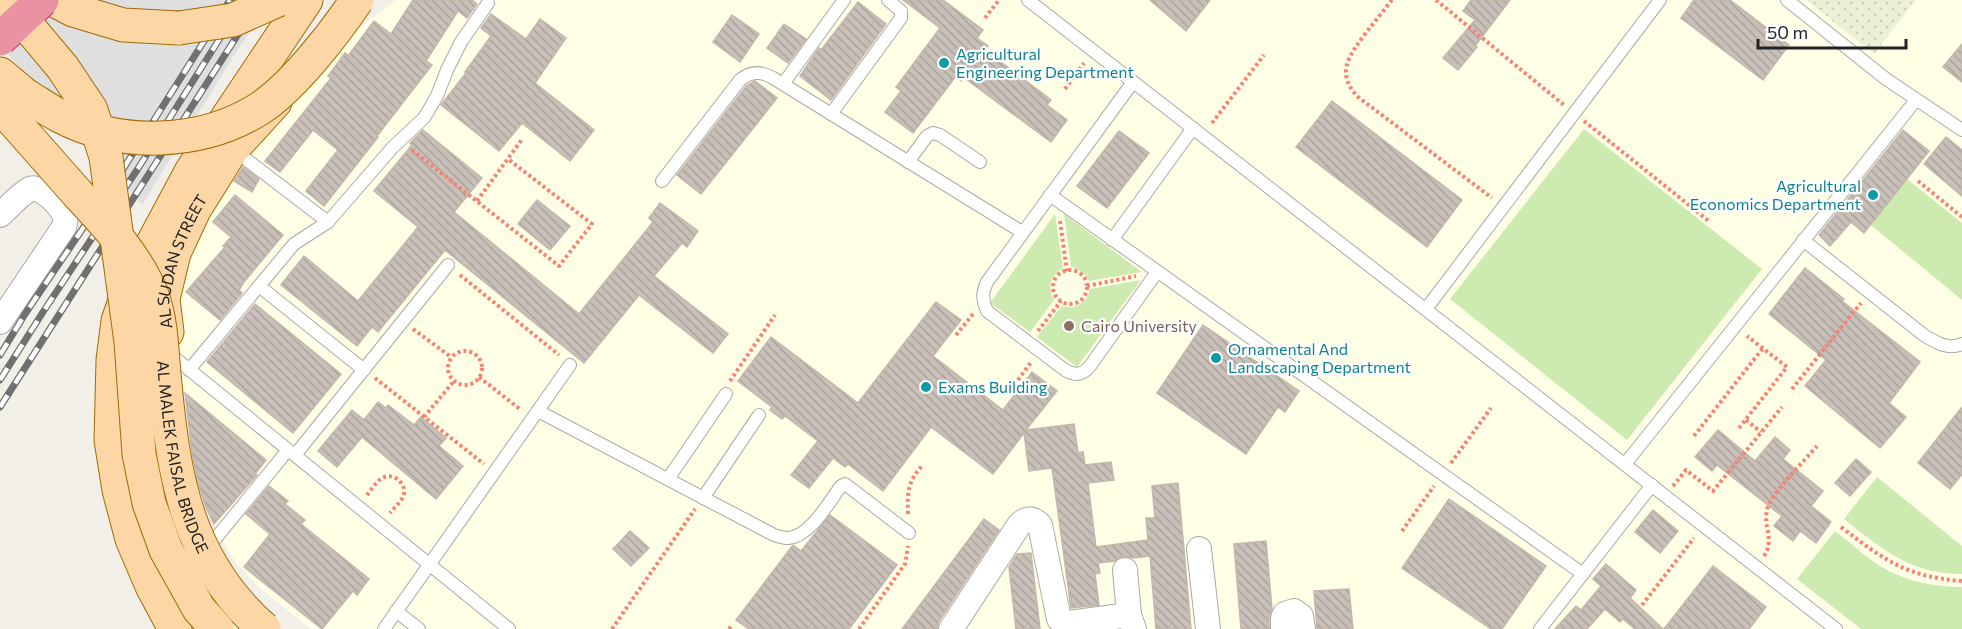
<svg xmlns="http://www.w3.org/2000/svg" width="1962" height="629" font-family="Commissioner,sans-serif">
<defs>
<pattern id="farmland-dots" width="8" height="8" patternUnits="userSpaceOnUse" patternTransform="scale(1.5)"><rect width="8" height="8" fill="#eef0d5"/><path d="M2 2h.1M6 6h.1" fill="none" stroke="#ccceb7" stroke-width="1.8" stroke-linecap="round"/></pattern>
<pattern id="building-back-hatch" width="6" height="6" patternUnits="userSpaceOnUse" patternTransform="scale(1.5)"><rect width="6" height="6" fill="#c7bfb8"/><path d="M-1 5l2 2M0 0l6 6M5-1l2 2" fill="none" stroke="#aba49e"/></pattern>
</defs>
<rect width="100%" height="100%" fill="#f2efe9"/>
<polygon fill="#e0dfdf" points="0,0 271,0 233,57 142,205 0,45"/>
<polygon fill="#ffffe5" points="396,0 1962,0 1962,629 311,629 256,585 235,561 222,541 204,503 195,470 181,376 173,289 227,177 355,31"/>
<polygon fill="url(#farmland-dots)" points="1806,0 1916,0 1874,54"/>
<g fill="#cdebb0">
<polygon points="1584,129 1762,269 1627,440 1450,299"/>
<polygon points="1907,179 1962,223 1962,300 1871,225"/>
<path d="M1055 214 1063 268C1050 276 1047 287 1054 300L1030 332 990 303Z"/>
<path d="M1064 214 1142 272 1089 281C1085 273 1080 270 1071 267Z"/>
<path d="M1141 280 1077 367 1037 337 1062 306C1076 310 1086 304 1090 289Z"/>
<path d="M1877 477 1962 546V574C1910 574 1882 549 1844 519Z"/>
<path d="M1835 531C1850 542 1864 556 1880 566 1904 581 1934 587 1962 587V629H1861L1797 579Z"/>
</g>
<g fill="url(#building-back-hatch)" stroke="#c4b6ab" stroke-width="1.5">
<polygon points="413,0 472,0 477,4 467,18 458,11 426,61 432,65 377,136 378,137 324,206 306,191 338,150 313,130 280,172 265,161 331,78 328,76 345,53 348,56 374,21 391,34"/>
<polygon points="903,0 943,0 983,30 977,38 988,46 985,50 1051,100 1047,105 1067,120 1051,142 963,77 961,81 956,76 913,133 885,112 901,91 896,87 940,28"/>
<polygon points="1150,0 1210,0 1186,31"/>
<polygon points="1471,0 1510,0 1475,46 1477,47 1458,70 1443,58 1475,20 1463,11"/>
<polygon points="1694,0 1730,0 1789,45 1763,80 1681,18"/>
<polygon points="858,2 886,24 831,100 800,76 819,48 821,50"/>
<polygon points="491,14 526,39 540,19 566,38 535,83 594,130 570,161 522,123 499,151 441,105 466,73 465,72 491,36 481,28"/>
<polygon points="732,15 759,34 740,62 713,42"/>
<polygon points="784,24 806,39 788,63 767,48"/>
<polygon points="1962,44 1962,82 1943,67"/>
<polygon points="755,81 777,98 701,194 677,175 746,86"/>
<polygon points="1332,101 1462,200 1427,247 1296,147"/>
<polygon points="423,130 482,178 454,212 579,314 653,222 649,218 660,203 698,231 687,247 682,243 654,276 728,334 713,353 639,295 584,363 445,250 378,332 372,327 357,346 281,285 304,256 358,301 418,227 374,191 412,145 410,143"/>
<polygon points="1903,130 1929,151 1864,233 1851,222 1830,246 1819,235"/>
<polygon points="1119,131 1149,153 1107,208 1077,186"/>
<polygon points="1946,137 1962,150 1962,196 1924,164"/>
<polygon points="243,167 259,179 252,192 234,181"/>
<polygon points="235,195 283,235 244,282 239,290 242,293 220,320 186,292 225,247 223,246 231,237 213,222"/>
<polygon points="537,200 570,226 550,250 518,224"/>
<polygon points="1805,268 1844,299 1842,301 1920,362 1889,403 1906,417 1880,448 1805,386 1826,360 1769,314"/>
<polygon points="936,302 961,320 933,356 1003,410 1032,372 1057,391 1026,430 1074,424 1078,453 1083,452 1085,465 1111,462 1114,480 1088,483 1096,547 1148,540 1146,518 1155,518 1152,486 1178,483 1191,629 1156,629 1150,556 1133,558 1123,556 1115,561 1098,563 1100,573 1095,574 1099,605 1071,608 1052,468 1029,471 1024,433 993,474 931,427 883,491 848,464 845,467 833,458 809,488 791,475 818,441 785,416 782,419 770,410 772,407 738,381 771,337 858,403"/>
<polygon points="255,304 341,374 293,433 207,362"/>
<polygon points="1203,325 1299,391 1285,412 1278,407 1246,454 1157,393"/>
<polygon points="185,393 266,460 255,474 257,475 214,524 206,507 198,482 192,452"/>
<polygon points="378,402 386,408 388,405 414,425 421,417 446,438 439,446 463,466 436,499 362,437 337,467 318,451 352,410 364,420"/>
<polygon points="1962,407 1962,474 1950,489 1918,463"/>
<polygon points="1718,430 1755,461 1775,437 1790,450 1783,459 1823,491 1811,506 1831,522 1816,543 1800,531 1793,541 1774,526 1782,516 1717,465 1712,471 1695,457"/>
<polygon points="1856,459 1871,472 1850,496 1835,483"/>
<polygon points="269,486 288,501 285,504 305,520 301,524 369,579 357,595 353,591 322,629 244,567 270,534 246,514"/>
<polygon points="1449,499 1546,566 1502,629 1491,629 1402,568"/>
<polygon points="1653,510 1678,531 1660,553 1635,532"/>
<polygon points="830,515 897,565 849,629 749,629 736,620 793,545 801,551"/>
<polygon points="984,519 999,530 939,621 937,629 902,629"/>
<polygon points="630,531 649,548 631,566 613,549"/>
<polygon points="1266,541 1272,609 1269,617 1269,629 1241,629 1234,544"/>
<polygon points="1031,553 1040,629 1016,629 1009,567 1017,554"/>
<polygon points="1606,564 1636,590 1630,598 1663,629 1635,629 1623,619 1620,622 1605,609 1587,629 1555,629 1576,606 1581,610 1601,586 1593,579"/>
<polygon points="1713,566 1766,607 1749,629 1664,629"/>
<polygon points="1349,589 1353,629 1317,629 1314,591"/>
</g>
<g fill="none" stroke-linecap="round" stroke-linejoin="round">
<defs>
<g id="service">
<polyline points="1028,0 1836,629"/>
<polyline points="1787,0 1886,79 1962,130"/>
<path d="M1133 82 987 282C982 293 982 299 987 311L1065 370C1075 376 1083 375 1090 366L1157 272"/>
<polyline points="783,84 844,0"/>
<polyline points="831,114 901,18 901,11 888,0"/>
<polyline points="234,150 328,222"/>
<polyline points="908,162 927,136 933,133 940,135 980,162"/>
<path d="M662 181 740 80C751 71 761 71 773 78L1022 232"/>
<polyline points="1050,195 1583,574"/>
<polyline points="1112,240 1193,128"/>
<path d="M1803 240 1925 336C1937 343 1948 350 1962 344"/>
<polyline points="259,286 364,370"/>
<polyline points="1426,309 1660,0"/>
<polyline points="170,354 509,629"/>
<polyline points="189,370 294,244 328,222 393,147 424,118 437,96 447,70 461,42 488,3"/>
<path d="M538 411 774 535C778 536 783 538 788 538 810 537 829 502 841 486L845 484 909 533"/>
<polyline points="295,455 448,265"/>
<polyline points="1625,464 1916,100"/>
<polyline points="668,479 726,394"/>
<polyline points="703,498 759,415"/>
<polyline points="211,544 288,450"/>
<polyline points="396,611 419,629"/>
<polyline points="384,629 570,365"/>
<polyline points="1540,629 1652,485"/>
</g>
<g id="minor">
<path d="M0 215C9 207 19 195 30 189 40 184 64 208 65 218 66 222 65 223 64 227L0 322"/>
<polyline points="1199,549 1208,629"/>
<polyline points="1125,570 1129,615 1134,629"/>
<path d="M951 629 1019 525C1026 518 1032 517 1040 525L1059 619 1063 622 1069 623 1129 615"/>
<polyline points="1283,629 1283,618 1285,614 1294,611 1301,616 1303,629 1300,629"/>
</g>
<g id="primary">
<polyline points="54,0 73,10 123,25 179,28"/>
<polyline points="0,74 25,95"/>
<path id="s1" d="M167 332 163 299 174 253 194 210 232 149 275 102"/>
<polyline points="175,629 152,586 132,539 119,490 111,440 113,360 118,321 130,286 191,172 306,0"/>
</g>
</defs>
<use href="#service" stroke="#a9a9a9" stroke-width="14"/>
<use href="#minor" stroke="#a9a9a9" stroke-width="26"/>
<use href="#primary" stroke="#a06b00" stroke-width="35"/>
<g stroke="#fa8072" stroke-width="4" stroke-dasharray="3 3" stroke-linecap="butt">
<path d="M1392 0C1383 11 1374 23 1365 34 1349 56 1335 73 1358 97L1492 198"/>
<polyline points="1436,0 1564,105"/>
<polyline points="985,18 999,0"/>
<polyline points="1065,89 1084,63"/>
<polyline points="1584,121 1710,222"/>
<polyline points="1212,123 1264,55"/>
<polyline points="412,150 559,266 592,224 508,159"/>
<polyline points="1918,181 1962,217"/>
<polyline points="477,201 523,138"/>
<polyline points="1060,221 1067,271"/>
<circle cx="1070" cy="287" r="17"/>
<polyline points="460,275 559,355"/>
<polyline points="1087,286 1136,276"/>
<polyline points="413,329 451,357"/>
<polyline points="1038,331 1061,301"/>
<polyline points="956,335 973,314"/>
<circle cx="465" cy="368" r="17"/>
<polyline points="479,377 521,410"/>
<polyline points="375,378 484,464"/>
<polyline points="1018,380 1032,361"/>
<polyline points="730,381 775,315"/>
<polyline points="1792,389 1861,303"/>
<polyline points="424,417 454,381"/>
<polyline points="1746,420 1761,432"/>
<polyline points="1739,428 1787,367 1747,336"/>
<polyline points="1694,436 1763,348"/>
<polyline points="1451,463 1491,408"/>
<polyline points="1673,486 1686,470 1713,491 1782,407"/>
<path d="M367 495C372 489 377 480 384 477 396 473 408 486 403 497 400 503 394 508 390 513"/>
<path d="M908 514C907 493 908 480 923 465"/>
<path d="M1841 527C1884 560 1907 577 1962 581"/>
<polyline points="1402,531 1434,486"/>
<path d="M1764 556C1775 539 1763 528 1767 510 1769 496 1806 459 1817 446"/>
<polyline points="1642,605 1694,538"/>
<polyline points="612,629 695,509"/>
<polyline points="729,629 732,625"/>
<polyline points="859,629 905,564 908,546"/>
</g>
<use href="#service" stroke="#fff" stroke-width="12"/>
<use href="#minor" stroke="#fff" stroke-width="24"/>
<use href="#primary" stroke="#fcd6a4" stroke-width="33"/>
<defs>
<g id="rail">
<polyline points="0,355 25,314 125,166 230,0"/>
<polyline points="0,380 43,312 137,170 244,0"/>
<polyline points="0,407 260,0"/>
</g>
</defs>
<use href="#rail" stroke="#707070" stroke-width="7"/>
<use href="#rail" stroke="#fff" stroke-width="4.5" stroke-dasharray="14" stroke-linecap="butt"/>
<defs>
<g id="primary-bridge">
<polyline points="6,0 63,68 91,110 106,157 131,342 139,454 149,503 166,550 199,609 217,629"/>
<polyline points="179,28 233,20 278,0"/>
<path d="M25 95C37 102 48 110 60 116 120 148 202 145 259 109 293 87 334 34 357 0"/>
<path id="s2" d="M2 108C27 136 52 165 77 193 106 224 136 255 152 295 162 321 162 357 165 384 174 480 188 562 264 629"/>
</g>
<polyline id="motorway-bridge" points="0,39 42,0"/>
</defs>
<use href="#primary-bridge" stroke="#a06b00" stroke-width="35" stroke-linecap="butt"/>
<use href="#motorway-bridge" stroke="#dc2a67" stroke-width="35" stroke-linecap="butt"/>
<use href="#primary-bridge" stroke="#fcd6a4" stroke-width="33"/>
<use href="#motorway-bridge" stroke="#e892a2" stroke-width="33"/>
</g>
<g fill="#0f9aa8" stroke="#fff" stroke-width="2">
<circle cx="944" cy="63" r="6"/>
<circle cx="1873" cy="195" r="6"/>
<circle cx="1216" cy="358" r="6"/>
<circle cx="926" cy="387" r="6"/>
</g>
<circle fill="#8d6e63" stroke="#fff" stroke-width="2" cx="1069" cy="326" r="6"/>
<g text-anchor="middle" stroke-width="4.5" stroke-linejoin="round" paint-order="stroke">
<g font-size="16" fill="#0d838f" stroke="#fff" text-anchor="start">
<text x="956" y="60">Agricultural<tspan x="956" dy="18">Engineering Department</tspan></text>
<text x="1861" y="192" text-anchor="end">Agricultural<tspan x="1861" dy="18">Economics Department</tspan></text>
<text x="1228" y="355">Ornamental And<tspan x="1228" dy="18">Landscaping Department</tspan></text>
<text x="938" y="393">Exams Building</text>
</g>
<g font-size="16" fill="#222" stroke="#fff">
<text dy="6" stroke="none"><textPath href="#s1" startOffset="74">AL SUDAN STREET</textPath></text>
<text dy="6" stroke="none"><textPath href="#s2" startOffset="406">AL MALEK FAISAL BRIDGE</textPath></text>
</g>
<g font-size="16" fill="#785e54" stroke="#fff" text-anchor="start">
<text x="1081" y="332">Cairo University</text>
</g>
</g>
<path d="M1758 39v9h148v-9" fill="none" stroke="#222222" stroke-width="3"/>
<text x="1767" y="39" font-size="18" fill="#222222" stroke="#ffffff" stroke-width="4.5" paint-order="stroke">50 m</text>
</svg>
